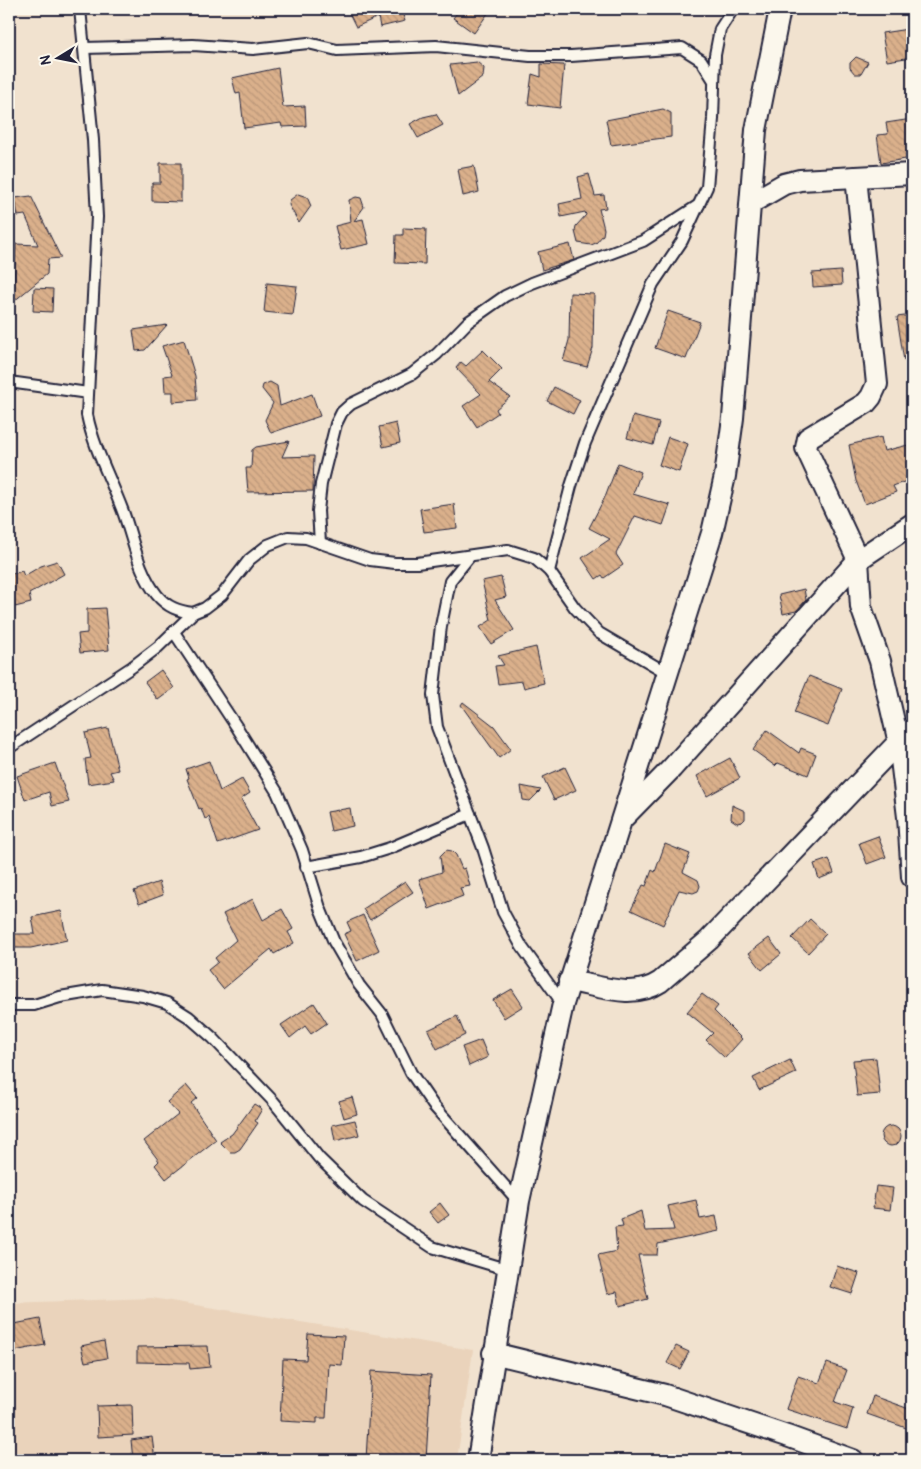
<svg xmlns="http://www.w3.org/2000/svg" width="921" height="1469" font-family="Pangolin,sans-serif">
<defs>
<pattern id="building-back-hatch" width="6" height="6" patternUnits="userSpaceOnUse" patternTransform="scale(1.25)"><rect width="6" height="6" fill="#dab08b"/><path d="M-1 5l2 2M0 0l6 6M5-1l2 2" fill="none" stroke="#bb9779"/></pattern>
</defs>
<rect width="100%" height="100%" fill="#f1e2cf"/>
<filter id="ink" filterUnits="userSpaceOnUse"><feTurbulence type="fractalNoise" baseFrequency=".02" numOctaves="2"/><feDisplacementMap in="SourceGraphic" scale="10" xChannelSelector="R" yChannelSelector="G"/><feConvolveMatrix kernelMatrix="1 2 1 2 8 2 1 2 1" color-interpolation-filters="sRGB"/></filter>
<g filter="url(#ink)">
<polygon fill="#ead3bb" points="152,1298 473,1350 457,1460 9,1460 9,1303"/>
<g fill="url(#building-back-hatch)" stroke="#22223b">
<polygon points="347,9 401,9 405,21 380,27 378,17 356,27"/>
<polygon points="460,9 491,9 474,33 453,18"/>
<polygon points="908,29 912,57 887,61 882,33"/>
<polygon points="856,57 868,62 861,74 855,74 850,68 850,63"/>
<polygon points="477,62 484,68 483,77 458,96 450,65"/>
<polygon points="541,64 564,65 560,108 528,104 532,74 541,77"/>
<polygon points="278,68 283,107 305,106 306,126 282,127 281,123 244,128 240,93 236,94 232,78"/>
<polygon points="663,109 671,113 671,137 611,145 606,120"/>
<polygon points="436,114 443,125 418,138 410,124 423,117"/>
<polygon points="912,119 912,158 881,163 877,135 888,134 886,123"/>
<polygon points="160,163 181,163 181,202 152,201 152,183 160,183"/>
<polygon points="474,166 479,192 463,196 458,169"/>
<polygon points="589,174 595,196 604,195 606,208 599,209 604,229 603,235 596,243 591,245 578,243 575,231 576,226 586,215 585,212 561,217 559,204 582,199 578,177"/>
<polygon points="298,194 307,197 311,206 299,223 289,205 290,200"/>
<polygon points="31,196 61,258 48,259 47,274 13,302 16,244 38,245 25,215 18,216 15,198"/>
<polygon points="356,197 361,198 364,207 354,221 363,219 369,244 341,250 335,226 351,222 349,200"/>
<polygon points="403,228 426,229 425,264 395,263 396,235 403,235"/>
<polygon points="570,244 574,260 542,270 538,252"/>
<polygon points="841,271 842,285 813,287 812,273"/>
<polygon points="267,283 297,286 293,315 264,312"/>
<polygon points="34,288 53,289 52,312 33,311"/>
<polygon points="570,293 594,294 593,348 587,367 563,361 569,340"/>
<polygon points="668,311 700,322 686,359 655,348"/>
<polygon points="912,315 912,361 904,361 897,317"/>
<polygon points="167,325 145,350 136,351 133,330"/>
<polygon points="184,340 195,376 197,400 173,402 173,392 165,392 164,376 172,375 162,346"/>
<polygon points="483,350 502,369 489,382 510,397 496,409 498,413 477,427 463,406 481,394 456,368 461,362 466,366"/>
<polygon points="270,382 277,386 280,406 312,394 320,416 271,433 265,420 273,403 262,389 263,385"/>
<polygon points="554,387 580,400 573,414 547,401"/>
<polygon points="633,416 659,423 653,445 627,438"/>
<polygon points="396,423 400,443 383,447 379,427"/>
<polygon points="668,437 688,444 679,472 659,465"/>
<polygon points="881,437 884,451 912,444 912,479 893,486 896,492 865,504 856,481 849,445"/>
<polygon points="289,441 282,457 314,456 313,491 248,492 246,468 251,468 252,450 256,447"/>
<polygon points="618,463 641,472 633,494 670,505 663,525 635,516 616,554 623,565 604,578 602,575 596,579 582,558 610,539 589,528 606,495"/>
<polygon points="454,504 457,528 424,532 420,509"/>
<polygon points="57,561 64,574 29,594 31,603 15,607 9,585 9,575 22,571 24,576 41,566"/>
<polygon points="501,577 506,597 495,600 514,630 491,644 480,627 491,620 482,581"/>
<polygon points="804,589 806,600 796,611 783,614 779,595"/>
<polygon points="105,608 109,650 80,653 78,634 87,633 87,609"/>
<polygon points="536,647 544,683 524,688 522,681 498,684 495,666 504,665 498,656"/>
<polygon points="161,670 174,688 158,700 145,682"/>
<polygon points="809,676 842,689 828,726 794,713"/>
<polygon points="463,702 494,726 511,749 499,758 461,705"/>
<polygon points="108,728 118,770 110,772 114,780 88,784 85,759 91,758 85,733"/>
<polygon points="767,730 799,753 801,748 816,754 808,775 778,763 775,766 753,750"/>
<polygon points="730,758 740,778 707,796 697,776"/>
<polygon points="209,761 220,791 242,779 250,793 241,799 258,830 218,844 209,817 205,819 201,808 199,809 187,779 189,778 186,769"/>
<polygon points="55,763 69,802 52,806 49,792 25,800 17,776"/>
<polygon points="565,767 576,790 554,800 543,777"/>
<polygon points="521,786 541,790 530,801 523,800"/>
<polygon points="732,805 745,811 745,819 742,822 737,823 731,819"/>
<polygon points="350,808 353,826 331,831 327,812"/>
<polygon points="878,836 886,857 867,864 859,843"/>
<polygon points="665,844 690,854 683,872 698,880 700,886 698,891 693,893 679,890 663,925 631,910 643,885 646,886 652,870 655,872"/>
<polygon points="446,850 452,851 456,855 462,869 465,868 470,886 460,888 463,896 429,909 419,879 442,872 440,856"/>
<polygon points="829,859 834,873 819,879 814,864"/>
<polygon points="405,881 413,892 370,920 363,909"/>
<polygon points="159,882 163,895 139,904 134,891"/>
<polygon points="253,899 263,920 282,909 293,929 288,932 294,943 274,954 271,949 223,989 208,970 218,962 215,958 236,940 223,914"/>
<polygon points="61,911 67,940 31,948 9,948 9,934 35,934 32,917"/>
<polygon points="363,915 379,950 357,961 344,934 351,931 347,922"/>
<polygon points="810,919 826,934 808,953 792,938"/>
<polygon points="769,938 781,954 762,970 749,953"/>
<polygon points="512,989 523,1006 504,1018 493,1000"/>
<polygon points="702,994 718,1006 714,1011 742,1039 725,1058 706,1040 713,1033 687,1012"/>
<polygon points="314,1003 327,1023 311,1034 305,1026 290,1038 281,1025"/>
<polygon points="457,1016 465,1035 437,1049 428,1030"/>
<polygon points="481,1040 488,1057 469,1066 462,1047"/>
<polygon points="876,1058 880,1094 857,1096 853,1060"/>
<polygon points="790,1060 796,1073 759,1090 753,1078"/>
<polygon points="186,1085 197,1098 191,1103 216,1140 166,1179 155,1165 159,1161 144,1141 178,1114 167,1102"/>
<polygon points="352,1097 357,1114 344,1118 339,1101"/>
<polygon points="254,1104 262,1109 255,1121 258,1123 240,1149 235,1152 230,1152 220,1142 232,1134"/>
<polygon points="355,1120 359,1135 335,1141 332,1125"/>
<circle cx="891" cy="1136" r="10"/>
<polygon points="876,1186 893,1188 890,1210 873,1208"/>
<polygon points="696,1200 700,1219 716,1216 719,1231 658,1244 657,1255 638,1255 648,1299 620,1306 617,1292 607,1294 598,1255 617,1251 615,1227 623,1226 621,1219 641,1211 645,1231 674,1230 668,1206"/>
<polygon points="440,1203 449,1215 438,1223 429,1212"/>
<polygon points="837,1266 859,1273 852,1294 830,1287"/>
<polygon points="40,1319 45,1345 9,1352 9,1325"/>
<polygon points="308,1334 344,1336 342,1365 329,1364 326,1418 317,1418 317,1423 280,1421 283,1359 306,1360"/>
<polygon points="104,1341 107,1358 85,1362 81,1346"/>
<polygon points="208,1346 210,1367 190,1369 189,1363 137,1362 137,1347"/>
<polygon points="676,1346 689,1352 680,1369 667,1363"/>
<polygon points="827,1363 847,1370 835,1402 853,1408 847,1429 786,1409 798,1376 819,1383"/>
<polygon points="371,1371 431,1375 426,1460 366,1460"/>
<polygon points="873,1396 912,1410 912,1430 867,1414"/>
<polygon points="132,1405 133,1435 98,1437 97,1406"/>
<polygon points="152,1437 155,1460 133,1460 131,1440"/>
</g>
<g fill="none" stroke-linecap="round" stroke-linejoin="round">
<defs>
<g id="lane">
<path d="M80 9 93 140 97 217 87 415C94 449 110 477 122 509 133 537 137 570 157 595 167 607 178 611 193 613"/>
<polyline points="85,48 193,45 253,49 308,43 337,50 436,46 530,56 571,56 682,48 701,60 713,79"/>
<polyline points="9,382 88,393"/>
<polyline points="320,543 318,511 321,484 336,424 342,412 351,404 412,374 437,354 468,322 505,296 532,283 643,241 699,205"/>
<polyline points="470,556 450,581 441,626 433,695 437,727 483,848 503,912 522,947 563,1004"/>
<polyline points="549,571 571,486 585,443 653,284 682,241 707,187 713,119 715,55 720,29 733,9"/>
<polyline points="174,632 238,729 277,792 302,850 320,908 334,942 359,985 382,1014 411,1073 433,1105 518,1201"/>
<polyline points="9,748 132,667 158,647 193,613 205,608 222,595 249,560 268,545 288,537 306,538 370,560 395,563 417,563 508,550 534,558 549,571 575,608 599,633 667,673"/>
<polyline points="306,867 361,857 390,848 470,814"/>
<polyline points="9,1005 34,1005 60,997 102,990 143,996 167,1003 189,1017 213,1038 273,1101 319,1158 363,1201 432,1247 509,1270"/>
</g>
<g id="street">
<polyline points="856,177 877,384 871,397 866,403 808,438 806,448 858,560 861,607 880,661 899,743 908,817 912,877"/>
<polyline points="751,203 784,184 800,180 912,174"/>
<polyline points="624,817 672,768 858,560 912,524"/>
<path d="M569 981C600 986 633 1000 660 982L709 940 912 728"/>
<polyline points="493,1353 665,1395 787,1436 853,1460"/>
<polyline points="478,1460 519,1201 563,1004 712,533 725,476 733,418 756,130 780,9"/>
</g>
</defs>
<use href="#lane" stroke="#22223b" stroke-width="14"/>
<use href="#street" stroke="#22223b" stroke-width="24"/>
<use href="#lane" stroke="#fbf7ec" stroke-width="10"/>
<use href="#street" stroke="#fbf7ec" stroke-width="20"/>
</g>
</g>
<rect width="921" height="1469" fill="none" stroke="#fbf7ec" stroke-width="30"/>
<rect x="15" y="15" width="891" height="1439" fill="none" stroke="#22223b" stroke-width="2" filter="url(#ink)"/>
<g transform="translate(58 58) rotate(260)" stroke="#fbf7ec" stroke-width="4" paint-order="stroke">
<path d="M0-4L9 19L0 12L-9 19Z" fill="#22223b"/>
<text y="-8" font-size="14" font-weight="bold" text-anchor="middle" fill="#22223b">N</text>
</g>
</svg>
